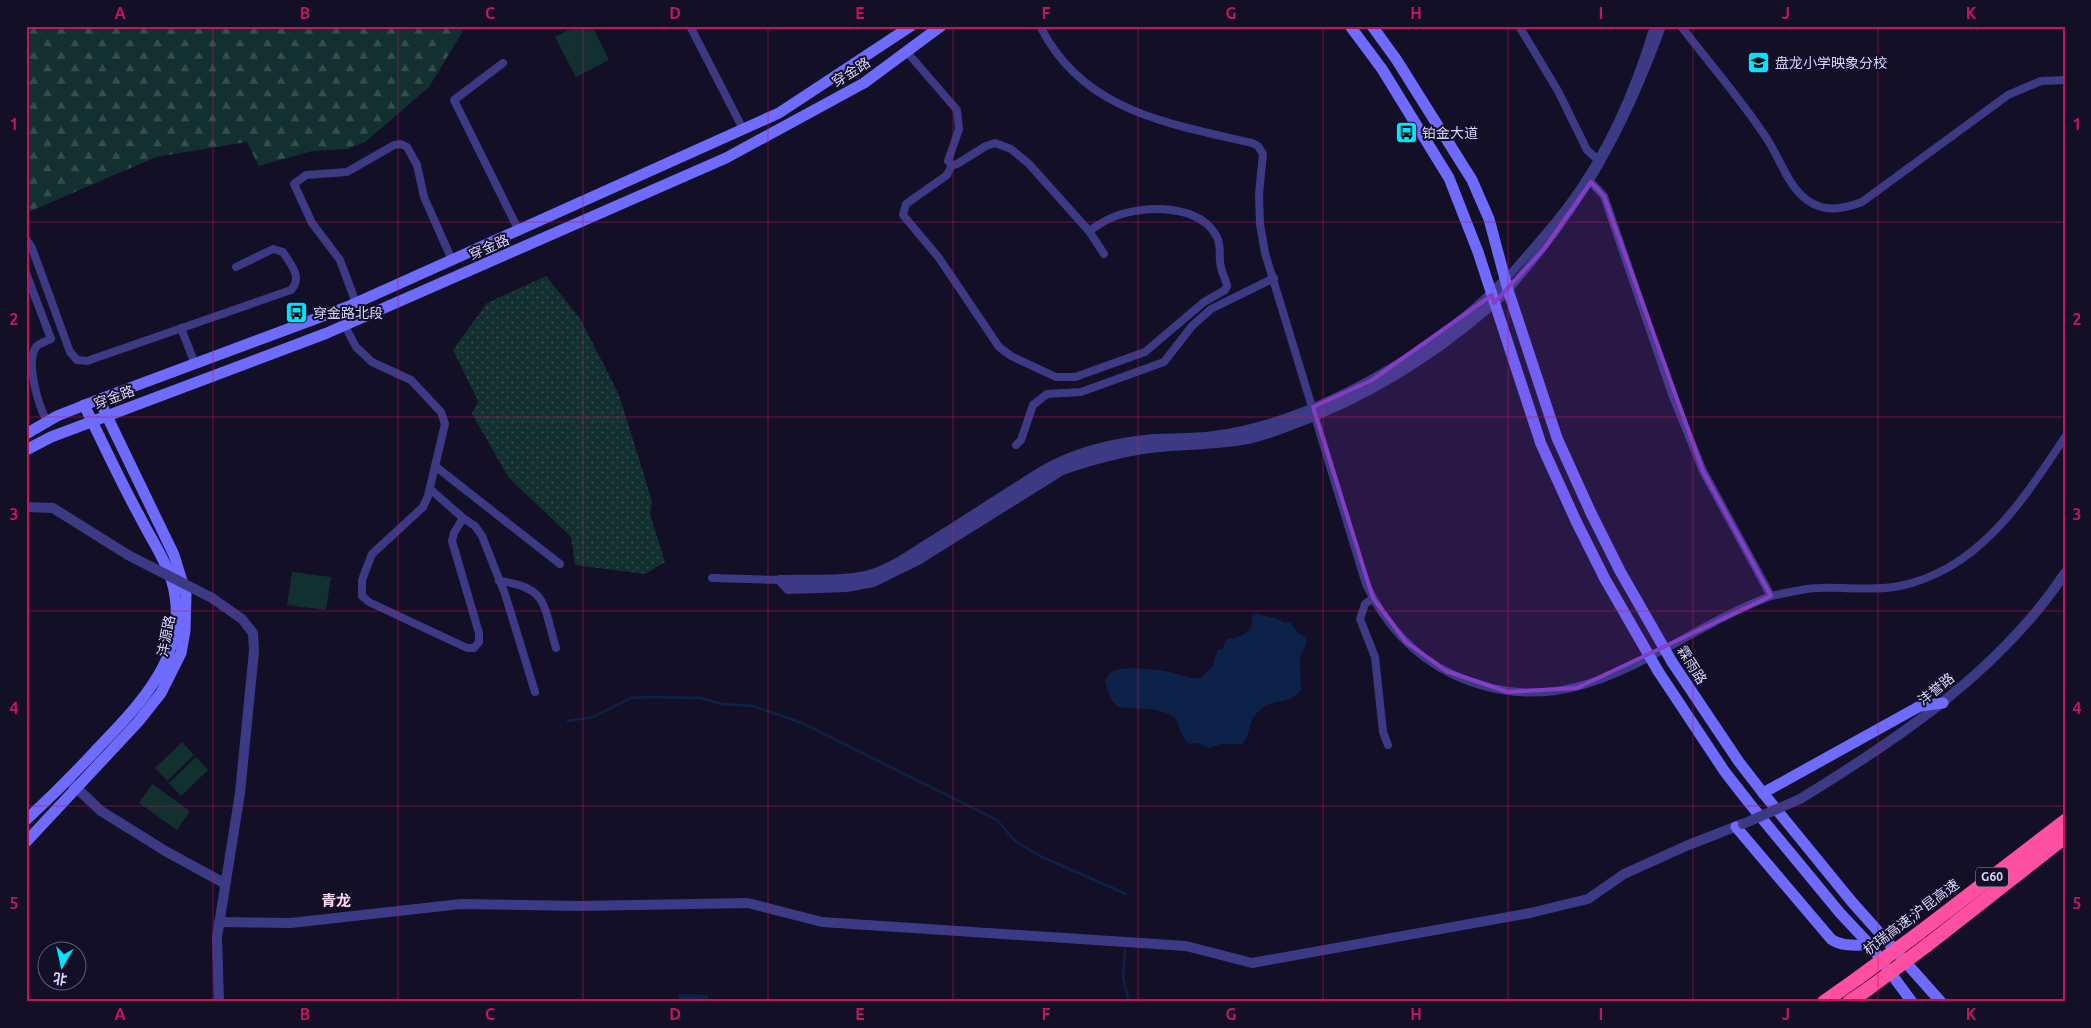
<svg xmlns="http://www.w3.org/2000/svg" width="2091" height="1028" font-family="Ubuntu,'Noto Sans SC',sans-serif">
<defs>
<pattern id="grass-dots" width="8" height="8" patternUnits="userSpaceOnUse" patternTransform="scale(1.25)"><rect width="8" height="8" fill="#12302f"/><path d="M2 2h.1M6 6h.1" fill="none" stroke="#344d4e" stroke-width="1.8" stroke-linecap="round"/></pattern>
<pattern id="forest-firs" width="22" height="20" patternUnits="userSpaceOnUse" patternTransform="scale(1.25)"><rect width="22" height="20" fill="#12302f"/><path d="M5 1l3.5 6h-7zM16 11l3.5 6h-7z" fill="#344d4e"/></pattern>
</defs>
<rect width="100%" height="100%" fill="#130f26"/>
<polygon fill="url(#grass-dots)" points="546,276 581,320 619,395 652,501 650,514 665,562 645,574 575,565 571,537 509,478 472,414 478,401 453,350 487,303"/>
<polygon fill="url(#forest-firs)" points="26,26 466,26 429,87 365,142 346,149 312,151 259,166 247,142 156,157 26,213"/>
<g fill="#12302f">
<polygon points="576,26 592,26 609,60 576,77 555,37"/>
<polygon points="292,572 331,577 326,610 287,605"/>
<polygon points="182,742 194,755 167,781 155,768"/>
<polygon points="196,757 208,770 181,796 169,783"/>
<polygon points="152,784 190,811 177,830 139,803"/>
</g>
<g fill="#0c2248">
<path d="M1256 614 1276 618 1285 623 1290 622 1298 633 1306 637V644L1300 658 1301 690C1287 707 1274 697 1260 710 1246 722 1252 735 1242 744H1221L1209 748 1198 743 1190 744C1181 738 1181 729 1176 720 1169 707 1132 709 1118 707L1112 700 1105 683C1106 680 1107 676 1110 673 1121 664 1164 670 1177 674 1186 676 1190 679 1200 678L1212 667 1218 649H1222L1227 639C1240 638 1254 632 1252 617Z"/>
<polygon points="679,994 708,995 708,1002 679,1002"/>
</g>
<g fill="none" stroke-linecap="round" stroke-linejoin="round">
<g stroke="#0c2248" stroke-width="2.5">
<polyline points="568,721 593,717 631,698 648,697 701,698 721,704 753,706 802,723 997,820 1015,841 1040,856 1126,894"/>
<polyline points="1125,950 1123,977 1129,1002"/>
</g>
<g stroke="#3d3a85" stroke-width="8">
<polyline points="690,26 743,129"/>
<path d="M1040 26C1083 112 1168 123 1252 143L1258 146 1263 154 1259 194 1260 224 1265 253 1366 584C1384 623 1414 657 1454 675 1579 732 1661 637 1771 596"/>
<polyline points="1519,26 1558,91 1587,150 1597,159"/>
<path d="M1681 26C1709 63 1740 98 1765 136 1780 157 1786 184 1807 200 1825 213 1843 209 1862 202L2008 95 2041 81 2065 80"/>
<polyline points="907,52 957,110 959,129 948,161 952,165 957,164 986,146 995,143 1011,149 1029,164 1089,231 1104,254"/>
<polyline points="503,63 454,100 519,231"/>
<path d="M952 165 947 175 906 204 903 215 939 258 999 347 1011 356 1056 377H1075L1145 352 1204 302 1225 290 1227 286C1226 280 1222 273 1221 267 1218 257 1222 247 1217 237 1200 204 1146 205 1116 216 1106 219 1097 226 1089 231"/>
<path d="M1587 178 1604 196 1672 394 1703 471 1771 596C1787 593 1804 588 1820 588 1843 587 1879 591 1900 586 1980 569 2023 500 2065 437"/>
<path d="M26 239 32 248 70 352 77 360 87 361 291 290C303 277 291 265 283 252L273 249 236 267"/>
<path d="M26 273 51 339C47 341 40 343 37 346 24 360 39 407 47 421"/>
<path d="M1505 280C1526 256 1547 233 1567 207 1607 154 1635 90 1654 26"/>
<path d="M1508 290C1582 206 1624 131 1662 26"/>
<polyline points="356,303 340,260 312,223 294,184 306,175 347,172 394,145 401,144 407,147 417,165 424,197 452,260"/>
<polyline points="345,326 356,347 372,362 411,380 441,412 445,424 435,466 560,564"/>
<polyline points="181,328 195,364"/>
<polyline points="1016,445 1021,440 1033,405 1047,394 1081,392 1164,362 1192,326 1211,309 1274,278"/>
<polyline points="435,466 428,496 423,507 372,554 362,580 362,596 369,602 467,648 474,648 479,642 479,633 452,541 454,533 463,518"/>
<polyline points="430,489 463,518 475,526 482,536 505,594 535,692"/>
<polyline points="712,578 780,580"/>
<path d="M499 581C549 587 543 606 556 648"/>
<polyline points="1373,598 1365,604 1360,619 1375,657 1383,732 1388,745"/>
</g>
<g stroke="#3d3a85" stroke-width="10">
<polyline points="26,507 53,508 128,555"/>
<path d="M780 580 788 589 847 587 873 582 918 560 1062 470C1091 460 1120 452 1150 448 1183 444 1215 445 1248 439 1272 434 1296 423 1319 414 1389 384 1452 342 1508 290"/>
<path d="M780 580C809 579 840 582 869 575 890 569 911 555 929 543 957 526 984 508 1011 491 1027 481 1043 469 1060 462 1088 449 1123 442 1154 439 1174 438 1194 439 1214 436 1314 423 1436 352 1505 280"/>
<polyline points="212,598 242,619 253,633 254,651 240,793 217,937 219,1002"/>
<polyline points="68,780 101,811 167,852 224,883"/>
<path d="M1800 799C1898 739 2000 671 2065 573"/>
<polyline points="219,922 291,923 461,904 579,906 748,903 822,922 1186,946 1252,963 1530,913 1588,899 1624,874 1686,846 1742,824"/>
</g>
<g stroke="#6f6bff" stroke-width="11">
<polyline points="1350,26 1382,69 1449,178 1478,252 1541,444 1576,521"/>
<polyline points="1372,26 1396,59 1472,180 1489,219 1508,290 1557,438 1591,513"/>
<polyline points="26,434 57,416 100,399 347,307 779,113 911,26"/>
<polyline points="26,450 51,437 327,333 726,158 864,83 941,26"/>
<polyline points="1672,662 1739,762 1763,793 1852,902 1941,1002"/>
<polyline points="1658,671 1725,772 1750,804 1840,913 1870,945 1912,1002"/>
<polyline points="1763,793 1920,706 1943,703"/>
<path d="M26 820C51 797 75 773 98 748 138 706 185 660 175 596 171 567 153 543 140 517 120 481 103 443 84 405"/>
<path d="M1736 827 1831 939C1842 947 1856 945 1870 945"/>
<polyline points="26,842 138,722 161,693 181,653 185,631 186,594 174,555 104,410"/>
</g>
<g stroke="#ff4fa3" stroke-width="14">
<polyline points="1919,933 2065,821"/>
<polyline points="1926,946 2065,837"/>
<polyline points="1824,1002 1858,978"/>
<polyline points="1849,1002 1868,989"/>
</g>
<g stroke="#3d3a85" stroke-width="10">
<polyline points="128,555 212,598"/>
<polyline points="1743,824 1800,799"/>
</g>
<g stroke="#6f6bff" stroke-width="11">
<polyline points="1591,513 1620,571 1672,662"/>
<polyline points="1576,521 1605,579 1658,671"/>
</g>
<g stroke="#ff4fa3" stroke-width="14">
<polyline points="1858,978 1919,933"/>
<polyline points="1868,989 1926,946"/>
</g>
</g>
<path fill="#843dc5" fill-opacity="0.2" stroke="#843dc5" stroke-width="4" stroke-linejoin="round" d="M1591 182 1604 196 1703 471 1771 596 1577 688 1508 692 1446 671 1406 642 1373 598 1313 407 1372 380 1492 295 1494 303 1544 249Z"/>
<path fill="none" stroke="#c2185b" stroke-width="1" stroke-opacity="0.55" d="M213 26V1002M398 26V1002M583 26V1002M768 26V1002M953 26V1002M1138 26V1002M1323 26V1002M1508 26V1002M1693 26V1002M1878 26V1002M26 222H2065M26 417H2065M26 611H2065M26 806H2065"/>
<defs>
<symbol id="school-square" viewBox="-11 -11 22 22"><rect x="-9" y="-9" width="18" height="18" rx="4" fill="#00e5ff" stroke="#130f26"/><path d="M0-5L7-2L0 1L-7-2ZM-4 1L0 2.5L4 1V4Q0 6-4 4Z" fill="#111"/></symbol>
<symbol id="bus-square" viewBox="-11 -11 22 22"><rect x="-9" y="-9" width="18" height="18" rx="4" fill="#00e5ff" stroke="#130f26"/><path d="M-5-6H5V4H4V6H2V4H-2V6H-4V4H-5ZM-3.5-4V0h7V-4ZM-3.5 1.2v1.5H-2V1.2ZM2 1.2v1.5H3.5V1.2Z" fill="#111"/></symbol>
</defs>
<g fill-rule="evenodd">
<use href="#school-square" x="1746" y="50" width="25" height="25"/>
<use href="#bus-square" x="1394" y="120" width="25" height="25"/>
<use href="#bus-square" x="284" y="300" width="25" height="25"/>
</g>
<g text-anchor="middle" stroke-width="4" stroke-linejoin="round" paint-order="stroke">
<rect fill="#130f26" stroke="#9e99be" stroke-width="1" x="1976" y="867.5" width="32" height="19" rx="4"/>
<g font-size="12" font-weight="bold" fill="#d9d4ff">
<text x="1992" y="881">G60</text>
</g>
<g font-size="14" fill="#d9d4ff" stroke="#130f26" text-anchor="start">
<text x="1775" y="68">盘龙小学映象分校</text>
<text x="1422" y="138">铂金大道</text>
<text x="313" y="318">穿金路北段</text>
</g>
<g font-size="14" fill="#d9d4ff" stroke="#130f26">
<text transform="translate(851 72) rotate(-32)" y="5">穿金路</text>
<text transform="translate(489 247) rotate(-24)" y="5">穿金路</text>
<text transform="translate(114 397) rotate(-20)" y="5">穿金路</text>
<text transform="translate(166 636) rotate(-79)" y="5">沣源路</text>
<text transform="translate(1692 665) rotate(58)" y="5">霖雨路</text>
<text transform="translate(1936 689) rotate(-39)" y="5">沣誉路</text>
<text transform="translate(1911 917) rotate(-37)" y="5">杭瑞高速;沪昆高速</text>
</g>
<g font-size="15" font-weight="bold" fill="#ffd6f0" stroke="#130f26">
<text x="336" y="906">青龙</text>
</g>
</g>
<rect width="2091" height="1028" fill="none" stroke="#130f26" stroke-width="55"/>
<g transform="translate(62 966) rotate(189)"><circle r="24" fill="#130f26" stroke="#625e7d"/>
<path d="M0-4L9 19L0 12L-9 19Z" fill="#00e5ff"/>
<text y="-8" font-size="14" font-weight="bold" text-anchor="middle" fill="#d9d4ff">北</text>
</g>
<rect x="28" y="28" width="2036" height="972" fill="none" stroke="#c2185b" stroke-width="2"/>
<g font-size="16" text-anchor="middle" font-weight="bold" fill="#c2185b">
<text x="120" y="19">A</text>
<text x="305" y="19">B</text>
<text x="490" y="19">C</text>
<text x="675" y="19">D</text>
<text x="860" y="19">E</text>
<text x="1046" y="19">F</text>
<text x="1231" y="19">G</text>
<text x="1416" y="19">H</text>
<text x="1601" y="19">I</text>
<text x="1786" y="19">J</text>
<text x="1971" y="19">K</text>
<text x="14" y="130">1</text>
<text x="2077" y="130">1</text>
<text x="14" y="325">2</text>
<text x="2077" y="325">2</text>
<text x="14" y="520">3</text>
<text x="2077" y="520">3</text>
<text x="14" y="714">4</text>
<text x="2077" y="714">4</text>
<text x="14" y="909">5</text>
<text x="2077" y="909">5</text>
<text x="120" y="1020">A</text>
<text x="305" y="1020">B</text>
<text x="490" y="1020">C</text>
<text x="675" y="1020">D</text>
<text x="860" y="1020">E</text>
<text x="1046" y="1020">F</text>
<text x="1231" y="1020">G</text>
<text x="1416" y="1020">H</text>
<text x="1601" y="1020">I</text>
<text x="1786" y="1020">J</text>
<text x="1971" y="1020">K</text>
</g>
</svg>
